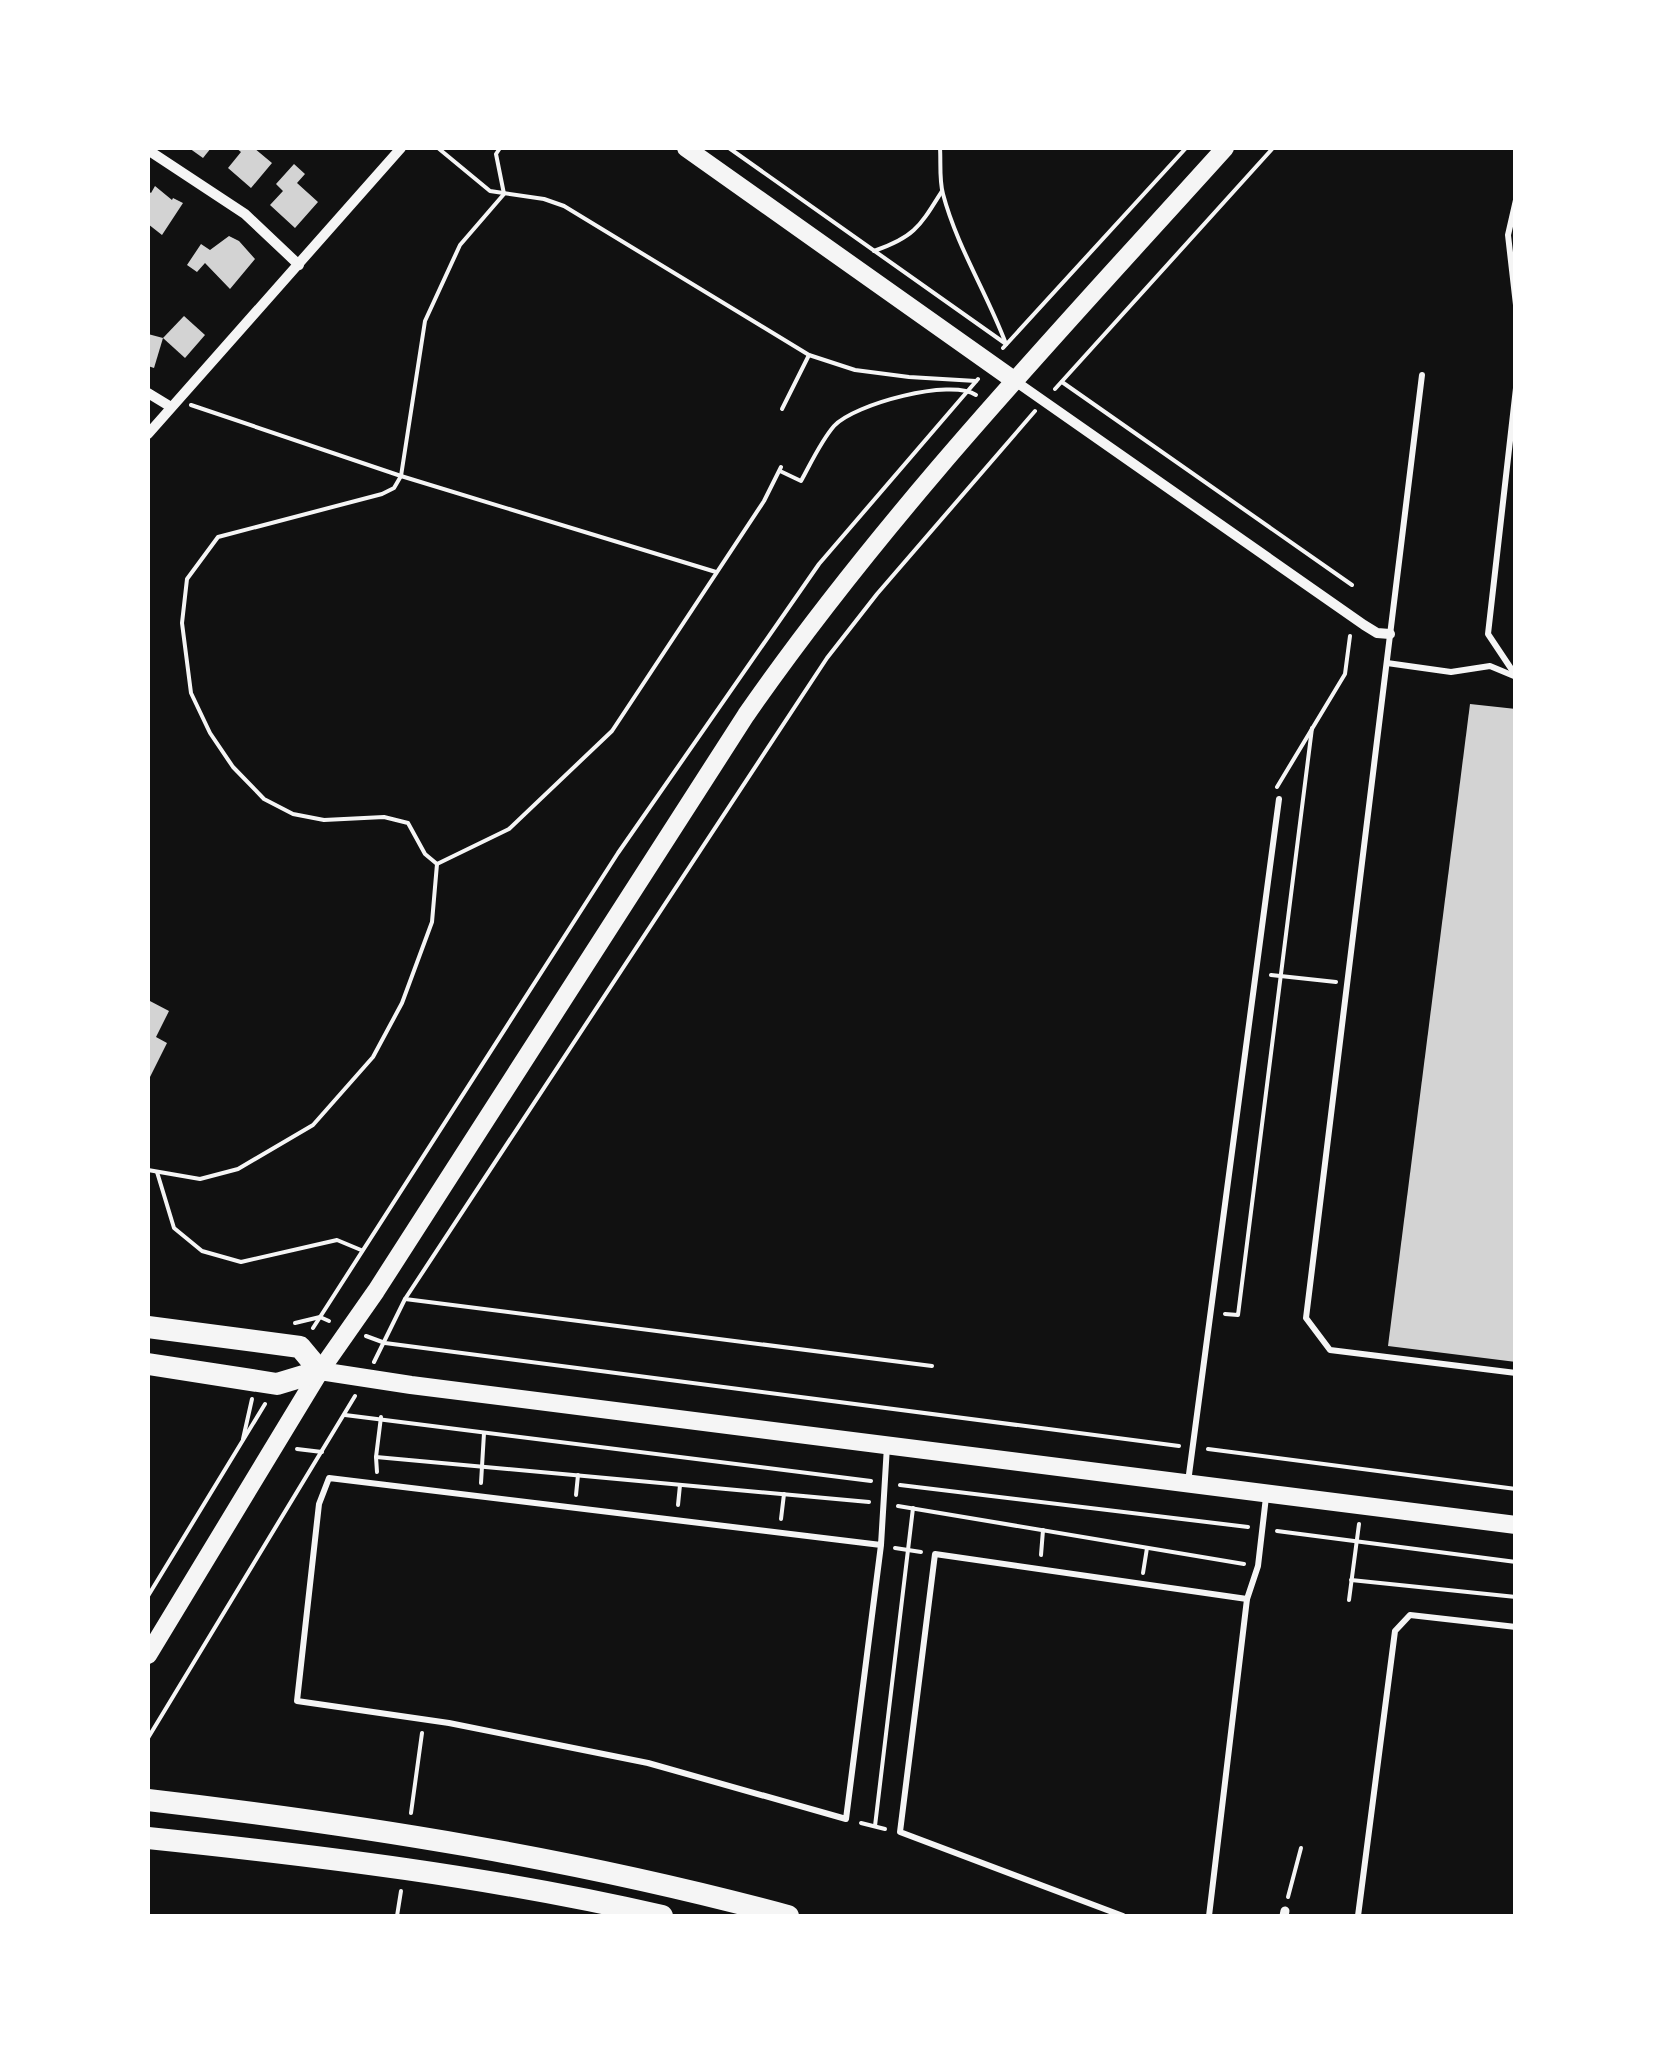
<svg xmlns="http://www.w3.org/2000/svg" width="1663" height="2064" font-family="Overpass,sans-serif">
<rect width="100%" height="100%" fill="#111"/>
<g fill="#d3d3d3">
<polygon points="189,148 211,148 203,158"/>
<polygon points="236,148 254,148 272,163 251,188 228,168 241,152"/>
<polygon points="294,164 305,174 297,183 318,202 295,228 270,205 283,191 276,184"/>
<polygon points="155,186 172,200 173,198 183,203 162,235 148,224 148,191 151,193"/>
<polygon points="229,236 239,241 255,259 230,289 205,263 197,272 187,265 201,244 210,250"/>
<polygon points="184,316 205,335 185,358 163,338"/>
<polygon points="148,334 163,338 154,368 148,366"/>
<polygon points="1470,704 1516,709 1516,1362 1388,1346"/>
<polygon points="148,1000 169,1011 156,1037 167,1043 148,1081"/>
</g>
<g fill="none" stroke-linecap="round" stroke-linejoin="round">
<g stroke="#f5f5f5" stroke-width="4">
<polyline points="438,148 490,191 544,199 564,206 809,355 855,370 909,377 976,381"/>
<polyline points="729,148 1006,344"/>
<path d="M940 148C941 162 939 180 943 194 957 247 987 293 1006 344"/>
<path d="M874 251C915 237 920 226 942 191"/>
<polyline points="1003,348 1186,148"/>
<polyline points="1062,382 1352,585"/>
<polyline points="1055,389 1273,148"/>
<polyline points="191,405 401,476 716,572"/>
<polyline points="782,409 809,355"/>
<path d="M780 471 801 481C811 463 821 441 834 426 854 404 951 378 976 395"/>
<polyline points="1277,787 1345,674 1350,636"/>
<polyline points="437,864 425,854 408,823 384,817 324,820 293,814 264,799 233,767 210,733 191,693 182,623 187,579 218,537 382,494 394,488 401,476 425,321 460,245 504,194 496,154 500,148"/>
<polyline points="1271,975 1336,982"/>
<polyline points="148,1170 200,1179 238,1169 313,1125 373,1057 402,1003 432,922 437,864 509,829 612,731 764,501 781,467"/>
<polyline points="157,1172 174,1228 202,1251 241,1262 337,1240 361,1250"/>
<polyline points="405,1299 932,1366"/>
<polyline points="1225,1314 1238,1315 1312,728"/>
<polyline points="295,1323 320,1317 329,1321"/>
<polyline points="313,1328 618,853 819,564 978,379"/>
<polyline points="366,1336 385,1343 1179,1446"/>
<polyline points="374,1362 405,1299 827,658 877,594 1035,411"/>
<polyline points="345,1415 871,1481"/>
<polyline points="243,1439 252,1399"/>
<polyline points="297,1449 322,1452"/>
<polyline points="1208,1449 1516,1489"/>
<polyline points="376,1457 869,1502"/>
<polyline points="377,1472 376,1457 381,1417"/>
<polyline points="481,1483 484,1433"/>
<polyline points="900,1485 1248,1527"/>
<polyline points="576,1495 578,1475"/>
<polyline points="678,1505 680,1485"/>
<polyline points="898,1506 1244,1564"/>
<polyline points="781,1519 784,1494"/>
<polyline points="1277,1531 1516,1562"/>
<polyline points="895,1548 921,1552"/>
<polyline points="1041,1555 1043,1530"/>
<polyline points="1143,1573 1147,1548"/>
<polyline points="1351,1580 1516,1597"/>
<polyline points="148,1596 265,1404"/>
<polyline points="1349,1600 1359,1524"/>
<polyline points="148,1738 355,1396"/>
<polyline points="411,1813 422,1733"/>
<polyline points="861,1823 885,1829"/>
<polyline points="875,1826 913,1508"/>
<polyline points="1288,1897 1301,1848"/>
<polyline points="397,1916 401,1891"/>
</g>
<g stroke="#f5f5f5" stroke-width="6">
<polyline points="1516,200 1508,235 1516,305"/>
<polyline points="1422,375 1306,1318 1330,1350 1516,1373"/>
<polyline points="1516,388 1488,634 1516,676"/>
<polyline points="1387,663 1451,672 1490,666 1514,676"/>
<polyline points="1188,1482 1279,799"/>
<polyline points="881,1545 329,1478 319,1504 297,1701 449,1723 648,1763 846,1819 881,1545 887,1446"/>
<polyline points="1123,1916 900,1832 935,1554 1247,1599"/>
<polyline points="1209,1916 1247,1599 1258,1566 1266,1497"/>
<polyline points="1358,1916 1395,1631 1410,1615 1516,1627"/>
</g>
<polyline stroke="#f5f5f5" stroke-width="9" points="1284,1916 1285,1911"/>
<g stroke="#f5f5f5" stroke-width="10">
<polyline points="148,150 245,214 299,265"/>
<polyline points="1015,381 1364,625 1377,633 1390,634"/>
<polyline points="148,393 171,407"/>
<polyline points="148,434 401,148"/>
</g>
<g stroke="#f5f5f5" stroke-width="18">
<polyline points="686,148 1015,381"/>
<polyline points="320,1371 411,1385 1516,1525"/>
<path d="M148 1655 320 1371 376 1291 746 715C887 512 1059 332 1225 148"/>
</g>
<g stroke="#f5f5f5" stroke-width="22">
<polyline points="148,1327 300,1347 320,1371 277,1384 148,1364"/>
<path d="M148 1800C364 1825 577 1859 788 1916"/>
<path d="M148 1838C321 1856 493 1877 662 1916"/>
</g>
</g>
<rect width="1663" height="2064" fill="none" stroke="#ffffff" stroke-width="300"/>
</svg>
